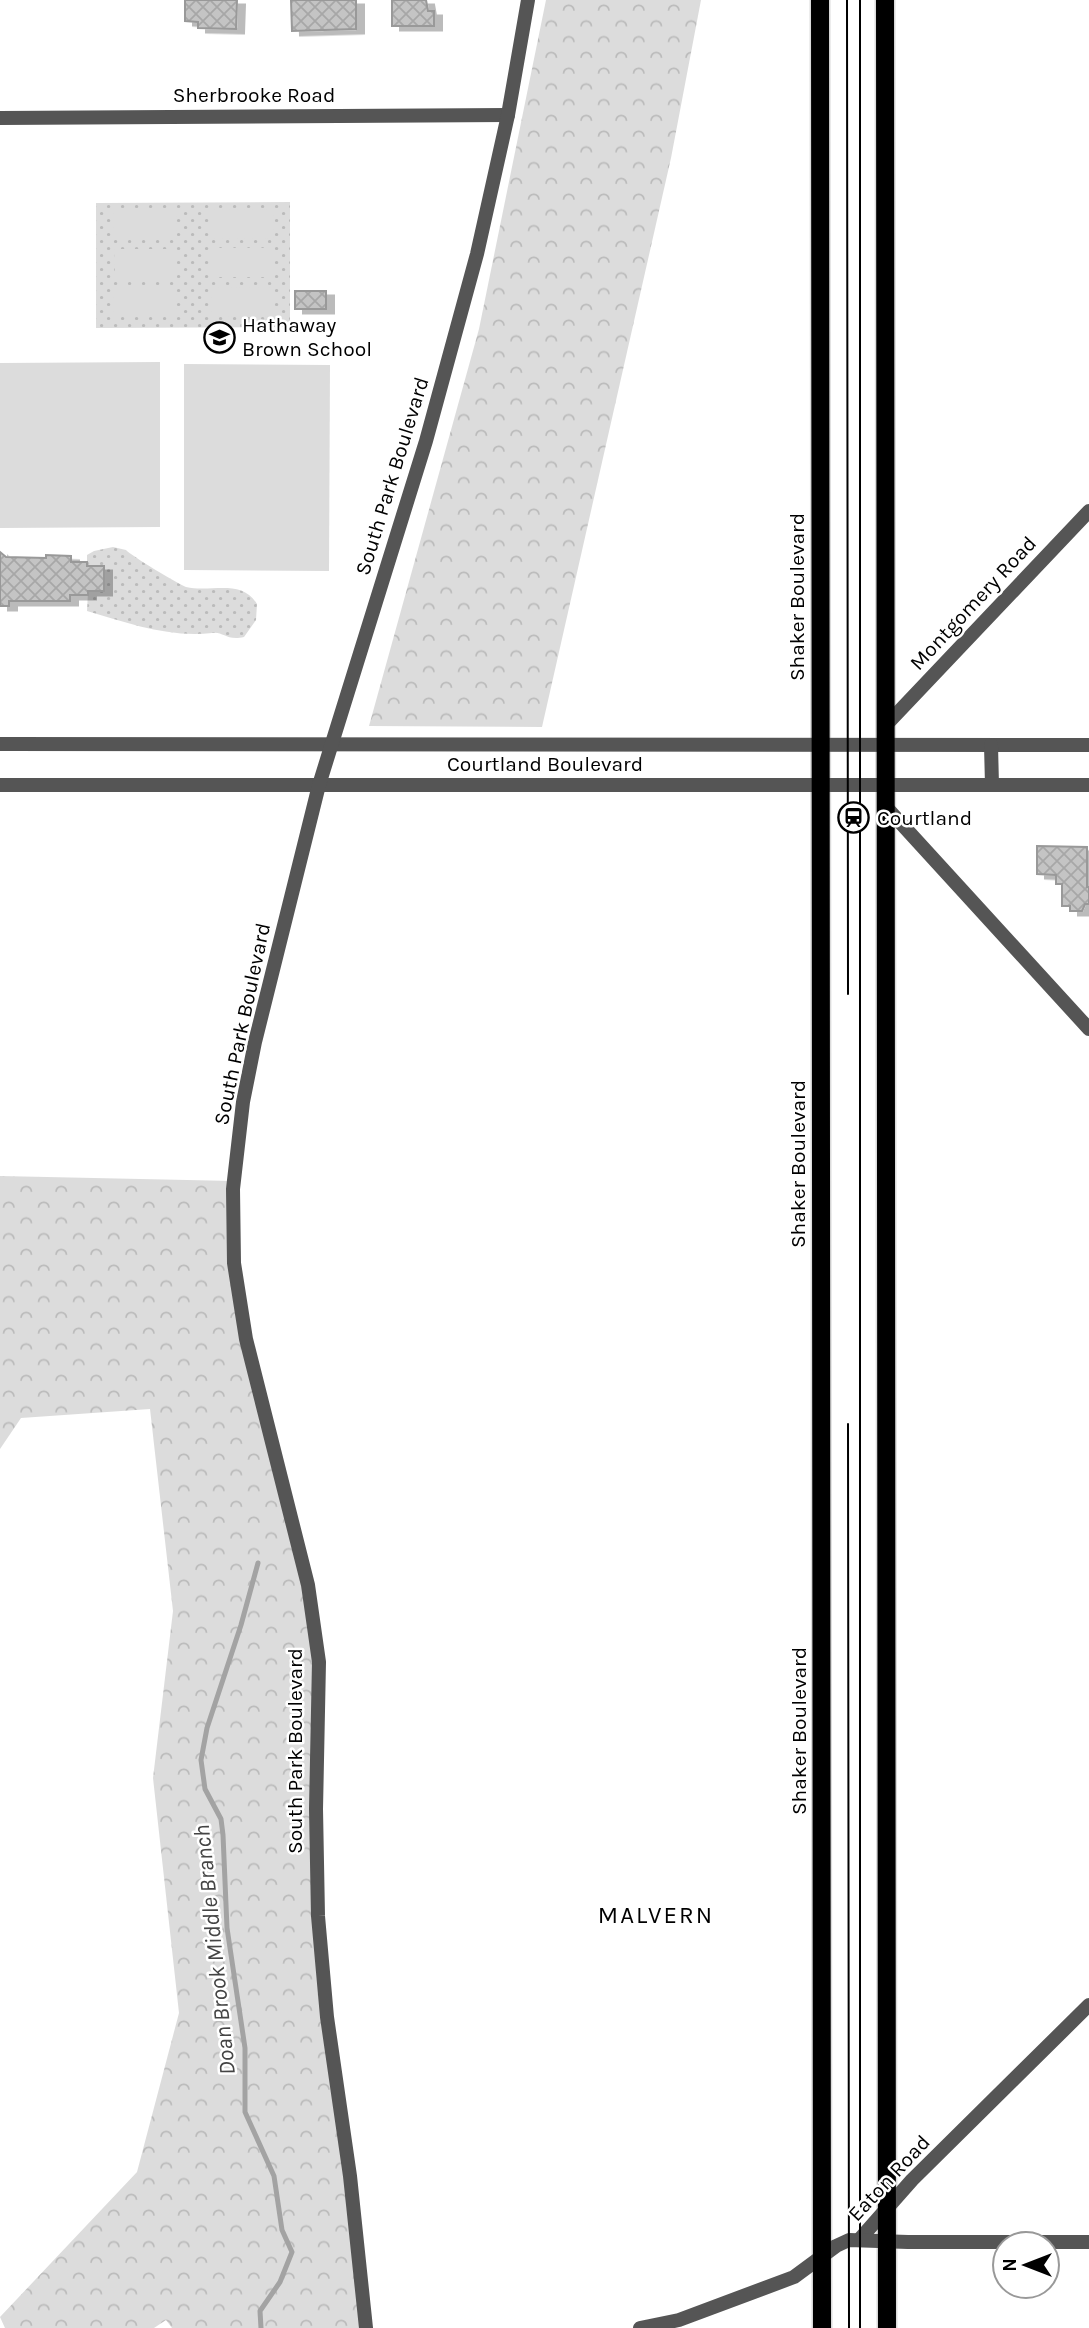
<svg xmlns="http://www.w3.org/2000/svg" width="1089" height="2328" font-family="Karla,sans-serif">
<defs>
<pattern id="forest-crowns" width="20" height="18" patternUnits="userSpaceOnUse" patternTransform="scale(1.75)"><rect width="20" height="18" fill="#dcdcdc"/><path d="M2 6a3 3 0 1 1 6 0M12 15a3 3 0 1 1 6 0" fill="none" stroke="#bbb"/></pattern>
<pattern id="park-dots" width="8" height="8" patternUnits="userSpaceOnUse" patternTransform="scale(1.75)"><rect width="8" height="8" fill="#dcdcdc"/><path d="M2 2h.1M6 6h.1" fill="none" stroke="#bbb" stroke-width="1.8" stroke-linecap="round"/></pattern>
<pattern id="building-cross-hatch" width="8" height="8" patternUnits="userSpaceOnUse" patternTransform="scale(1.75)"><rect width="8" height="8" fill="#c4c4c4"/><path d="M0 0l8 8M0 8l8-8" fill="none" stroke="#a7a7a7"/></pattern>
<filter id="shadow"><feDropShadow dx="8" dy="4.5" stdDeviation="0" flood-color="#0004"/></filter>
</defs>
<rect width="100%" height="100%" fill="#fff"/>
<g fill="url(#forest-crowns)">
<polygon points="546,0 701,0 671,158 542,727 369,726 479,329"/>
<polygon points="0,1176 234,1181 234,1263 319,1662 318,1916 366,2328 172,2328 166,2320 154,2328 5,2328 0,2317 137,2172 179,2013 153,1778 173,1611 150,1409 21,1418 0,1449"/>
</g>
<g fill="url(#park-dots)">
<polygon points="290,202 290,327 96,328 96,203"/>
<path d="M113 547 126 550C130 555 180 585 186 587 211 593 241 578 257 604L256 620 244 637C226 641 223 631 212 633 169 638 128 623 87 611L88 591H104L87 566V555L94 551Z"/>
</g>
<g fill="#dcdcdc">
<polygon points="273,209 274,238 211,239 211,210"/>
<polygon points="114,210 176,210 177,239 114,239"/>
<rect x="211" y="248" width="63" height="29"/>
<polygon points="114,249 177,249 177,278 115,278"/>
<polygon points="274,287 274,316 212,317 212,288"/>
<polygon points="114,288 176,288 177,317 114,317"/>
<polygon points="160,362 160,527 0,528 0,363"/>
<polygon points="184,364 330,365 329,571 184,570"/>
</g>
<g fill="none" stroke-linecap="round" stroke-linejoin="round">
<polyline stroke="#a3a3a3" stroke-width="5" points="258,1563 241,1625 207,1728 201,1760 205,1789 221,1819 223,1835 227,1928 245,2048 245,2112 274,2176 282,2230 292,2252 280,2282 260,2311 261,2328"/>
</g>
<g fill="url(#building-cross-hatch)" stroke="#999" stroke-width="2" filter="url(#shadow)">
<polygon points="185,0 237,0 236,29 198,28 198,22 185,21"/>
<polygon points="291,0 356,0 356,29 292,31"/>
<polygon points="392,0 426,0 428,11 434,11 434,26 392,26"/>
<rect x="295" y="291" width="31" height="18"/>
<polygon points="0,552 6,557 46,558 46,555 71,556 71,562 87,562 87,566 104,566 104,591 88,591 88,595 70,595 70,601 9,601 9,606 0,606"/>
<polygon points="1037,846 1087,847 1087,887 1089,887 1089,904 1085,904 1082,911 1070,911 1070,906 1062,906 1062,884 1056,884 1056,875 1037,874"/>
</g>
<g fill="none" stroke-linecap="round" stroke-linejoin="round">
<defs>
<g id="primary">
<polyline points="820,0 822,2328"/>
<polyline points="885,0 887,2328"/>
</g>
</defs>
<use href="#primary" stroke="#dbdbdb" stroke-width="21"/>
<g stroke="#555" stroke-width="14">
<polyline points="0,118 508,115"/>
<polyline points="887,724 1089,511"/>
<polyline points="0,744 1089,745"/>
<polyline points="991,745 992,785"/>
<polyline points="0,785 1089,785"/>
<polyline points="887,808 1089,1029"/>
<polyline points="859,2240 912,2180 1089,2005"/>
<polyline points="366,2328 350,2176 327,2017 318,1916 316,1809 319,1662 308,1585 246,1339 234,1263 233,1189 243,1102 255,1042 319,785 426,441 477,254 508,115 528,0"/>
<polyline points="640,2328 679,2320 794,2277 836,2246 849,2240 908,2242 1089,2242"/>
</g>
<use href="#primary" stroke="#000" stroke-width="18"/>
<g stroke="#000" stroke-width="2">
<polyline points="847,0 848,994"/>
<polyline points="860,0 860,2328"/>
<polyline points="848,1424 849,2328"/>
</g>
</g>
<defs>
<symbol id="school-ring" viewBox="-11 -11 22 22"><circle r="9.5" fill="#fff" stroke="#000" stroke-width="1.5"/><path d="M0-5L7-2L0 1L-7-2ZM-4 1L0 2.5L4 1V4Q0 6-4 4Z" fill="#000"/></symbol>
<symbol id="station-ring" viewBox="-11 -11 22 22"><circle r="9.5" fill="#fff" stroke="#000" stroke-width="1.5"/><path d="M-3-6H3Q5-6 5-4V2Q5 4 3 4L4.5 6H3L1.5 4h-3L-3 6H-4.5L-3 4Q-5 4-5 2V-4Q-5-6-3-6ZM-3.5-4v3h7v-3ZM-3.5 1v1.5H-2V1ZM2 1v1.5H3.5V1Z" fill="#000"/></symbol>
</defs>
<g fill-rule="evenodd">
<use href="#school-ring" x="202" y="320" width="35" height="35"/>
<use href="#station-ring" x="836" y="800" width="35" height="35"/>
</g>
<g text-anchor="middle" stroke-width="5" stroke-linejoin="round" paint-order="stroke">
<g font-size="21" fill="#000" stroke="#fff">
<text x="254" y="102">Sherbrooke Road</text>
<text transform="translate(392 476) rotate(-73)" y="7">South Park Boulevard</text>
<text transform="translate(797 597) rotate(-90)" y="7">Shaker Boulevard</text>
<text transform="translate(973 603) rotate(-47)" y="7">Montgomery Road</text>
<text x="545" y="771">Courtland Boulevard</text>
<text transform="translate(242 1024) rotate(-78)" y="7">South Park Boulevard</text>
<text transform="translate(798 1164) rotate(-90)" y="7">Shaker Boulevard</text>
<text transform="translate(799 1731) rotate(-90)" y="7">Shaker Boulevard</text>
<text transform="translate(295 1751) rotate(-90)" y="7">South Park Boulevard</text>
<text transform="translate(889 2178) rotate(-47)" y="7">Eaton Road</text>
</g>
<g font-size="21" fill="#000" stroke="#fff" text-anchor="start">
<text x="242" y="332">Hathaway<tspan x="242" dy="24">Brown School</tspan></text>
<text x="877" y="825">Courtland</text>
</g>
<g font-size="23" font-style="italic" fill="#444" stroke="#fff">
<text transform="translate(214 1950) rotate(-96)" y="8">Doan Brook Middle Branch</text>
</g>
<g font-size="24" letter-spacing="2" fill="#000" stroke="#fff">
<text x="656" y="1923">MALVERN</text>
</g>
</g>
<g transform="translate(1026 2265) rotate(270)"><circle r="33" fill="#ffffff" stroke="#999999" stroke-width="2"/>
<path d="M0-5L12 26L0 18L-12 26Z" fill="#000000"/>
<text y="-10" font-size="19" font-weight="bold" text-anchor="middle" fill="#000000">N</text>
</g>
</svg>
